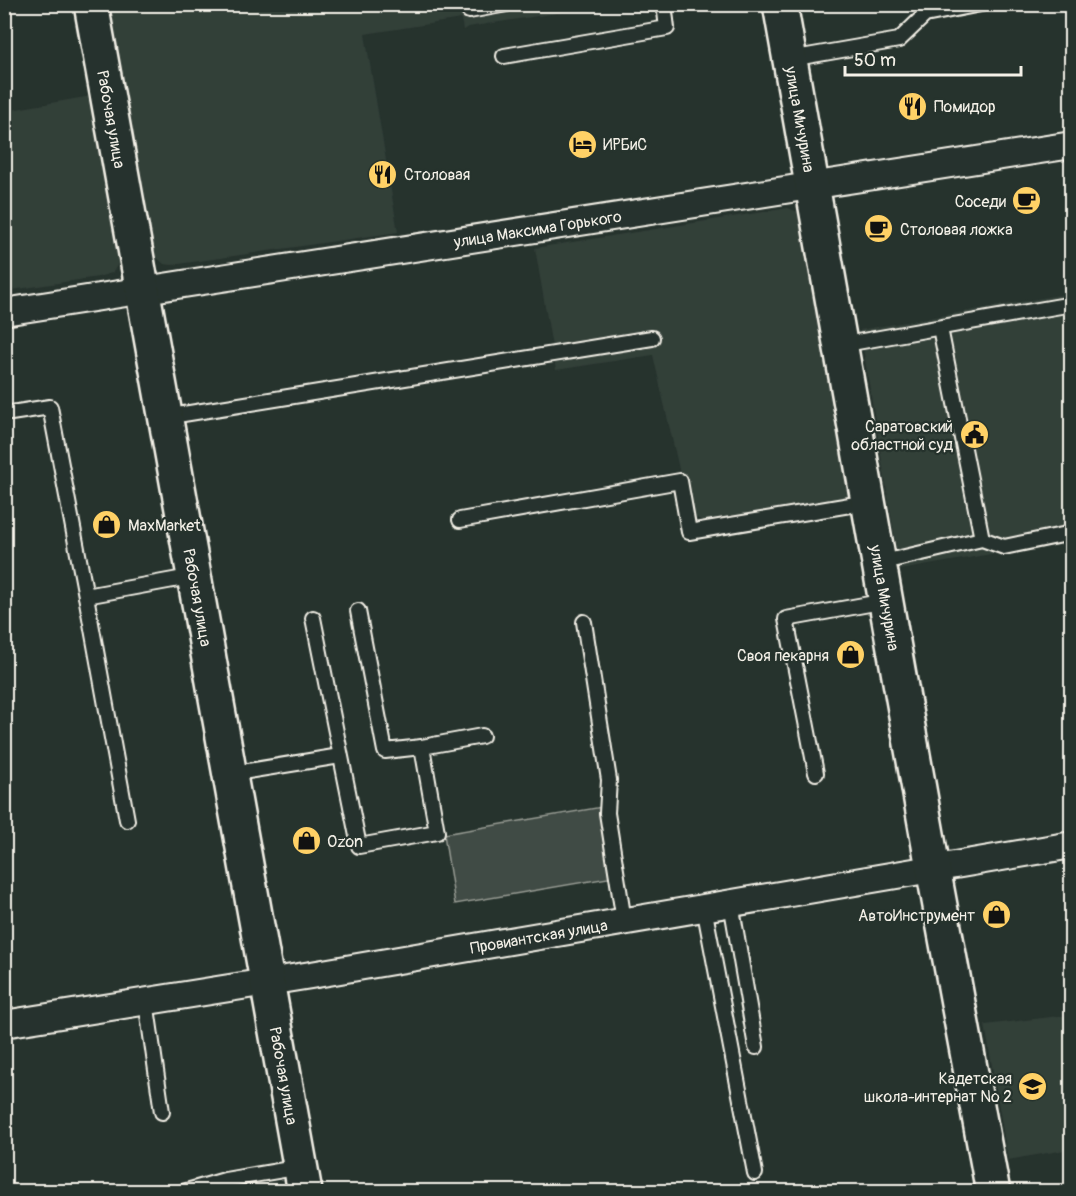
<svg xmlns="http://www.w3.org/2000/svg" width="1076" height="1196" font-family="Pangolin,sans-serif">
<rect width="100%" height="100%" fill="#26332d"/>
<filter id="ink" filterUnits="userSpaceOnUse"><feTurbulence type="fractalNoise" baseFrequency=".0167" numOctaves="2"/><feDisplacementMap in="SourceGraphic" scale="12" xChannelSelector="R" yChannelSelector="G"/><feConvolveMatrix kernelMatrix="1 2 1 2 8 2 1 2 1" color-interpolation-filters="sRGB"/></filter>
<g filter="url(#ink)">
<g fill="#333f39">
<polygon points="109,5 608,5 468,27 463,30 461,19 365,34 398,232 172,265 164,264 156,257 152,242"/>
<polygon points="91,96 119,249 119,263 112,273 98,277 5,291 5,111"/>
<polygon points="788,208 798,212 806,219 855,502 710,526 689,513 653,355 556,370 535,248"/>
<polygon points="1071,293 1071,540 900,570 860,330"/>
<polygon points="1059,1016 1071,1016 1071,1149 1008,1160 985,1025"/>
</g>
<polygon fill="#414b45" stroke="#9a9e96" stroke-width="1.5" points="602,807 614,877 455,904 444,834"/>
<g fill="none" stroke-linecap="round" stroke-linejoin="round">
<defs>
<g id="service">
<polyline points="468,4 469,11 507,4"/>
<polyline points="504,56 667,28 664,4"/>
<polyline points="790,59 899,40 925,15 981,4"/>
<polyline points="940,328 982,539"/>
<polyline points="840,345 1072,304"/>
<polyline points="11,413 50,407 86,596 195,576"/>
<polyline points="165,417 652,338"/>
<polyline points="460,520 680,481 689,532 868,502"/>
<polyline points="879,563 982,539 1004,547 1072,533"/>
<polyline points="86,596 127,820"/>
<polyline points="358,611 385,751 422,747"/>
<polyline points="313,618 359,846 437,832 422,747 482,736"/>
<polyline points="584,622 609,780 607,813 624,921"/>
<polyline points="816,773 786,619 886,601"/>
<polyline points="230,774 340,756"/>
<polyline points="731,903 756,1047"/>
<polyline points="704,907 755,1173"/>
<polyline points="146,1001 162,1112"/>
<polyline points="183,1192 225,1180 301,1167"/>
</g>
<g id="minor">
<path id="s1" d="M4 312 1072 145"/>
<path id="s2" d="M4 1024 311 975 1072 845"/>
</g>
<g id="tertiary">
<path id="s3" d="M91 4 305 1192"/>
<path id="s4" d="M780 4 933 868 993 1192"/>
</g>
</defs>
<use href="#service" stroke="#f4f1e8" stroke-width="18"/>
<use href="#minor" stroke="#f4f1e8" stroke-width="30"/>
<use href="#tertiary" stroke="#f4f1e8" stroke-width="38"/>
<use href="#service" stroke="#26332d" stroke-width="14"/>
<use href="#minor" stroke="#26332d" stroke-width="26"/>
<use href="#tertiary" stroke="#26332d" stroke-width="33"/>
</g>
</g>
<defs>
<symbol id="restaurant-disc" viewBox="-11 -11 22 22"><circle r="9.5" fill="#ffd166" stroke="#26332d"/><path d="M-5-6h1v4h1v-4h1v4h1v-4h1v5L-1.5 .5V6h-2V.5L-5-1ZM5-6V6H3V1.5H1.5Q1.5-4 5-6Z" fill="#111"/></symbol>
<symbol id="hotel-disc" viewBox="-11 -11 22 22"><circle r="9.5" fill="#ffd166" stroke="#26332d"/><path d="M-6-4.5h1.5V1H6V5H4.5V3h-9V5H-6ZM-4 0a1.8 1.8 0 1 1 3.6 0ZM.5 0V-2.5h3Q6-2.5 6 0Z" fill="#111"/></symbol>
<symbol id="cafe-disc" viewBox="-11 -11 22 22"><circle r="9.5" fill="#ffd166" stroke="#26332d"/><path d="M-5.5-4.5H6V0H3Q3 3.5 0 3.5H-2.5Q-5.5 3.5-5.5 0ZM3-3.2v2h1.7v-2ZM-6 4.5H4V6H-6Z" fill="#111"/></symbol>
<symbol id="civic-disc" viewBox="-11 -11 22 22"><circle r="9.5" fill="#ffd166" stroke="#26332d"/><path d="M-.6-6.5H3V-4.5H.6V-3L4-1V1h2V6H-6V1h2V-1L-.6-3ZM-1.2 2.5V6h2.4V2.5Z" fill="#111"/></symbol>
<symbol id="shop-disc" viewBox="-11 -11 22 22"><circle r="9.5" fill="#ffd166" stroke="#26332d"/><path d="M-5-2.5h2.3a2.7 3.5 0 0 1 5.4 0H5L5.5 6h-11ZM-1.5-2.5h3a1.5 2.3 0 0 0-3 0Z" fill="#111"/></symbol>
<symbol id="school-disc" viewBox="-11 -11 22 22"><circle r="9.5" fill="#ffd166" stroke="#26332d"/><path d="M0-5L7-2L0 1L-7-2ZM-4 1L0 2.5L4 1V4Q0 6-4 4Z" fill="#111"/></symbol>
</defs>
<g fill-rule="evenodd">
<use href="#restaurant-disc" x="896" y="90" width="33" height="33"/>
<use href="#hotel-disc" x="566" y="128" width="33" height="33"/>
<use href="#restaurant-disc" x="366" y="158" width="33" height="33"/>
<use href="#cafe-disc" x="1010" y="184" width="33" height="33"/>
<use href="#cafe-disc" x="862" y="212" width="33" height="33"/>
<use href="#civic-disc" x="958" y="418" width="33" height="33"/>
<use href="#shop-disc" x="90" y="508" width="33" height="33"/>
<use href="#shop-disc" x="834" y="638" width="33" height="33"/>
<use href="#shop-disc" x="290" y="824" width="33" height="33"/>
<use href="#shop-disc" x="980" y="898" width="33" height="33"/>
<use href="#school-disc" x="1016" y="1070" width="33" height="33"/>
</g>
<g text-anchor="middle" stroke-width="4.5" stroke-linejoin="round" paint-order="stroke">
<g font-size="16" fill="#f4f1e8" stroke="#26332d" text-anchor="start">
<text x="934" y="112">Помидор</text>
<text x="603" y="150">ИРБиС</text>
<text x="404" y="180">Столовая</text>
<text x="1006" y="207" text-anchor="end">Соседи</text>
<text x="900" y="235">Столовая ложка</text>
<text x="953" y="432" text-anchor="end">Саратовский<tspan x="953" dy="18">областной суд</tspan></text>
<text x="128" y="531">MaxMarket</text>
<text x="829" y="661" text-anchor="end">Своя пекарня</text>
<text x="327" y="847">Ozon</text>
<text x="975" y="921" text-anchor="end">АвтоИнструмент</text>
<text x="1012" y="1084" text-anchor="end">Кадетская<tspan x="1012" dy="18">школа-интернат № 2</tspan></text>
</g>
<g font-size="16" fill="#f4f1e8" stroke="#26332d">
<text dy="6" stroke="none"><textPath href="#s3" startOffset="117">Рабочая улица</textPath></text>
<text dy="6" stroke="none"><textPath href="#s4" startOffset="117">улица Мичурина</textPath></text>
<text dy="6" stroke="none"><textPath href="#s1" startOffset="540">улица Максима Горького</textPath></text>
<text dy="6" stroke="none"><textPath href="#s3" startOffset="603">Рабочая улица</textPath></text>
<text dy="6" stroke="none"><textPath href="#s4" startOffset="603">улица Мичурина</textPath></text>
<text dy="6" stroke="none"><textPath href="#s2" startOffset="542">Провиантская улица</textPath></text>
<text dy="6" stroke="none"><textPath href="#s3" startOffset="1089">Рабочая улица</textPath></text>
</g>
</g>
<rect width="1076" height="1196" fill="none" stroke="#26332d" stroke-width="24"/>
<rect x="12" y="12" width="1052" height="1172" fill="none" stroke="#f4f1e8" stroke-width="2" filter="url(#ink)"/>
<path d="M845 66v9h176v-9" fill="none" stroke="#f4f1e8" stroke-width="3"/>
<text x="854" y="66" font-size="18" fill="#f4f1e8" stroke="#26332d" stroke-width="4.5" paint-order="stroke">50 m</text>
</svg>
